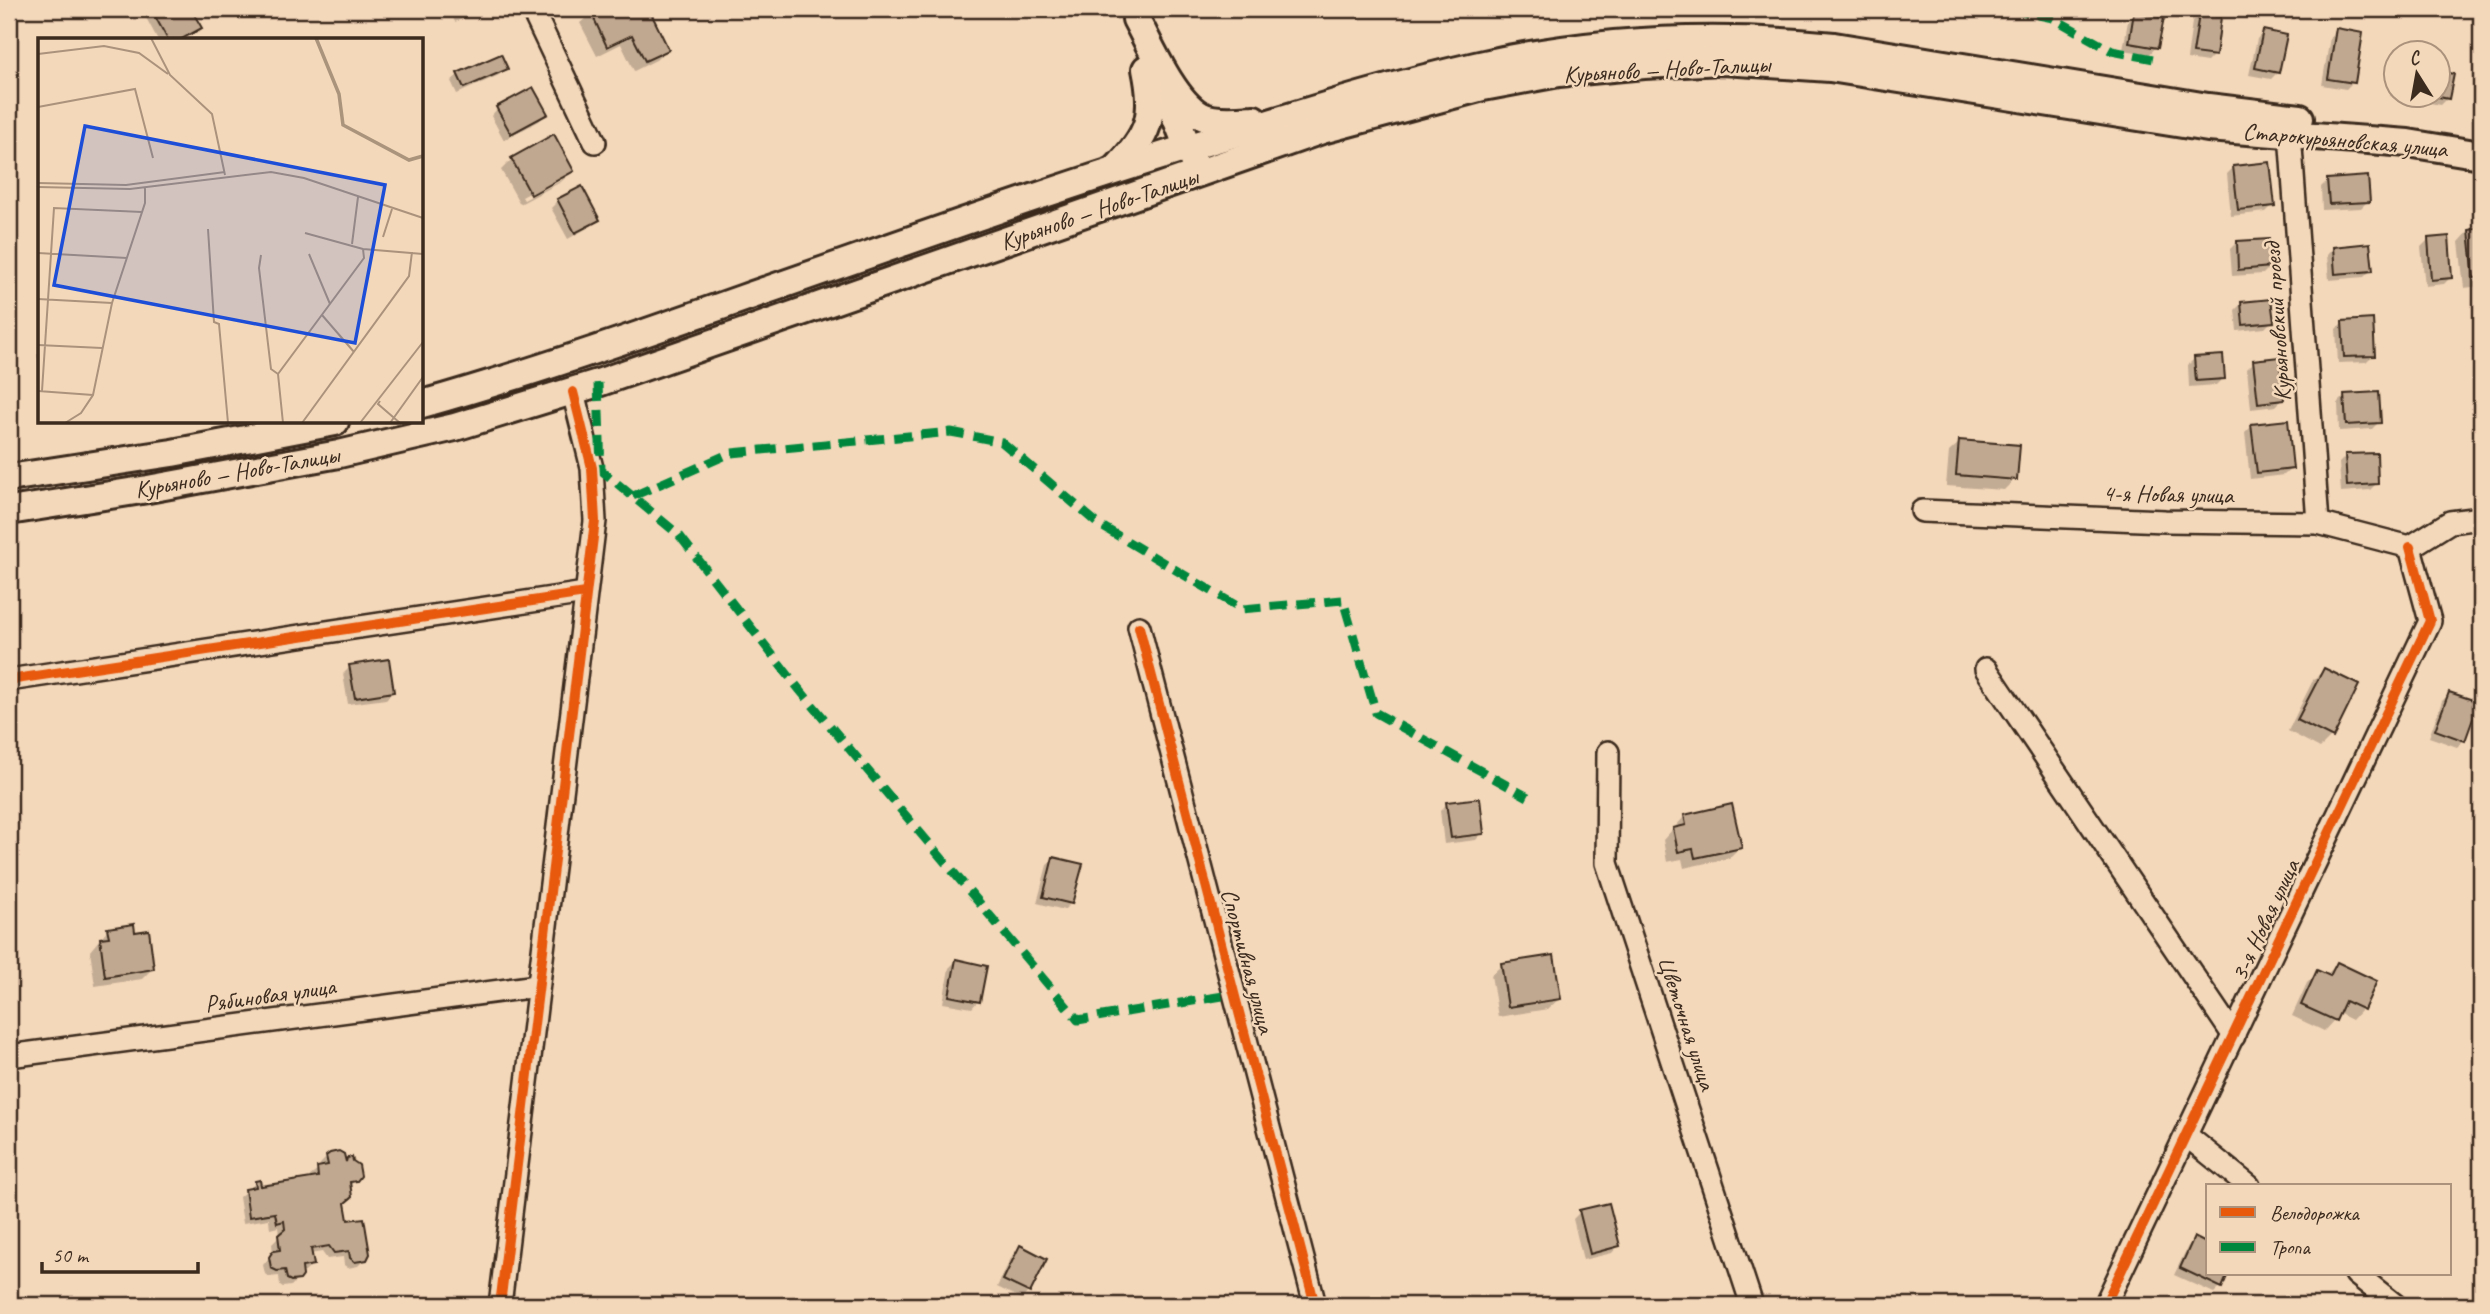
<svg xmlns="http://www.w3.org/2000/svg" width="2490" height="1314" font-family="Caveat,sans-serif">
<rect width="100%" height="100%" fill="#f4d8ba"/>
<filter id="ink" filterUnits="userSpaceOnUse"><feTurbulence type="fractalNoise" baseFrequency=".0143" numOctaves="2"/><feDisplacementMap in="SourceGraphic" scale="14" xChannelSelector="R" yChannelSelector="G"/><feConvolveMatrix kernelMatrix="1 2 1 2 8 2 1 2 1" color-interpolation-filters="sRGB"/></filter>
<g filter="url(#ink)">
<g fill="#0003" fill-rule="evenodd">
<polygon points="149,9 189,9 200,28 183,40 158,40 144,14"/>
<polygon points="449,9 484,9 455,22"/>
<polygon points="597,9 647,9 667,50 656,60 634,71 621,44 597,56 580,23"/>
<polygon points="2135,14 2156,47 2150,54 2123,50 2128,21"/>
<polygon points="2199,15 2214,55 2207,62 2187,59 2192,22"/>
<polygon points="2336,30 2353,82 2346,89 2322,85 2330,37"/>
<polygon points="2263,32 2278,72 2271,79 2249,75 2257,39"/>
<polygon points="506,68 499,75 457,94 451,81 458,75"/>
<polygon points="2396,71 2396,94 2438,94 2438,73 2452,76 2448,98 2441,105 2390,96"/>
<polygon points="497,109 546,114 539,121 504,140 491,116"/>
<path d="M512 159 572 171 561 182 520 204 501 170ZM562 176V180L524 200 522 197Z"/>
<polygon points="2234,167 2273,205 2266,212 2231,216 2227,174"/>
<polygon points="2328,180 2368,201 2361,208 2322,210 2321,187"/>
<polygon points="581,188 598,220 591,226 568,239 551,208 558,201"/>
<polygon points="2481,230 2481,286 2464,288 2459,242 2469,231"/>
<polygon points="2428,240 2451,277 2444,284 2425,286 2421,247"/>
<polygon points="2237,242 2270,267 2263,274 2232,276 2230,249"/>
<polygon points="2333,248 2371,270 2364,277 2329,280 2327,255"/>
<polygon points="2242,303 2272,321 2265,328 2237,331 2235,310"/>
<polygon points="2343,322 2373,355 2366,362 2338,363 2336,329"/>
<polygon points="40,352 40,369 37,355"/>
<polygon points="2195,358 2223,378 2216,385 2189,387 2188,365"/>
<polygon points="2254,362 2283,399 2276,406 2251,409 2247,369"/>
<polygon points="2481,368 2481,417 2480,418 2474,375"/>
<polygon points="2345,396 2379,422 2372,429 2339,431 2338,403"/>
<polygon points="2252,426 2291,469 2284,475 2250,479 2245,433"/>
<polygon points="1960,442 2015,479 2004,490 1946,486 1949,452"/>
<polygon points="2346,456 2377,483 2370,490 2341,492 2339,463"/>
<polygon points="350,667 393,692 386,699 348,704 343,674"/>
<polygon points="2324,670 2331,737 2320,748 2288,731 2313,680"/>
<polygon points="2449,694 2464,740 2457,747 2429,737 2442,701"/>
<polygon points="1447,804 1482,833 1476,840 1444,844 1440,811"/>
<polygon points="1684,817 1740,847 1729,858 1684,868 1682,859 1667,862 1663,840"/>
<polygon points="1054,859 1071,903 1064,910 1037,903 1047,865"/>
<polygon points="108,929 134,934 152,969 142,979 95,986 90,951"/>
<polygon points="956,961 978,1001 972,1008 943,1003 949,968"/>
<polygon points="2337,964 2362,1009 2352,1020 2338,1013 2334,1020 2324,1031 2292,1016 2307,983 2318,972 2325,976"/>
<polygon points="1502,965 1559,999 1548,1009 1498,1017 1491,975"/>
<polygon points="330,1154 344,1163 348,1160 355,1180 349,1187 343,1204 346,1222 365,1259 358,1266 348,1268 344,1265 343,1257 327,1259 322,1252 310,1254 312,1265 305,1272 301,1272 302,1275 291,1286 283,1287 280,1285 279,1276 269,1277 265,1274 263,1265 273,1253 272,1244 279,1237 278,1227 270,1229 269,1219 243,1223 239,1197 256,1183 260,1188 311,1180 310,1176 321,1168 320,1164"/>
<polygon points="1580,1212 1618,1246 1612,1253 1583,1260 1573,1219"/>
<polygon points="2195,1240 2208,1246 2208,1274 2227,1274 2221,1286 2214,1293 2174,1275 2188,1246"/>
<polygon points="1020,1247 1028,1292 1022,1299 997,1287 1013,1254"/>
</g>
<g fill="#c0a78f" stroke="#3b2a1e" stroke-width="2">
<polygon points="151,9 191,9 202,28 180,40 168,40"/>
<polygon points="593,9 649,9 669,50 645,61 632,35 607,47 590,10"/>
<polygon points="2134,12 2164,18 2158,48 2129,43"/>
<polygon points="2199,14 2221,17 2216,56 2193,53"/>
<polygon points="2336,28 2363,33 2355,83 2328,79"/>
<polygon points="2263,30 2287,35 2279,73 2255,68"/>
<polygon points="501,54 508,69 464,88 457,73"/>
<polygon points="2438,71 2454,74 2449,99 2424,94 2438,94"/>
<polygon points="533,87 548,114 511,134 496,107"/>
<polygon points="554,134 574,171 531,195 511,158"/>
<polygon points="2270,162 2275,206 2238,210 2233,166"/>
<polygon points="2368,176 2370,202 2329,204 2327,179"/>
<polygon points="582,186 600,220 575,233 557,199"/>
<polygon points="2481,228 2481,277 2474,278 2469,230"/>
<polygon points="2449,236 2452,278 2431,280 2428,238"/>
<polygon points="2269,239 2271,267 2238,270 2237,241"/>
<polygon points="2370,243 2373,271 2335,274 2333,247"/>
<polygon points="2271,299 2274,322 2243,325 2241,302"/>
<polygon points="2373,319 2375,356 2344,357 2342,321"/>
<polygon points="2223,355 2225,379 2196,381 2194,357"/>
<polygon points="2279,357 2284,400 2258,403 2253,360"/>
<polygon points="2379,392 2381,423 2346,425 2344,394"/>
<polygon points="2288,420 2293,469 2257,473 2251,424"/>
<polygon points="1959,440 2020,445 2017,480 1956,475"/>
<polygon points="2377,453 2378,484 2347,486 2345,454"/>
<polygon points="389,659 394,692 355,698 349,665"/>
<polygon points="2324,668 2359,685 2333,738 2297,720"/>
<polygon points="2449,692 2479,702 2465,741 2435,730"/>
<polygon points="1480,798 1484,834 1451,838 1446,802"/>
<polygon points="1732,804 1742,848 1695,858 1693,849 1678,852 1673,828 1686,825 1684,815"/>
<polygon points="1053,857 1083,864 1072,904 1043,897"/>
<polygon points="134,924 135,932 149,930 154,969 105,977 100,938 109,937 107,928"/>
<polygon points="1554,955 1561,999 1508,1007 1501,963"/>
<polygon points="956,959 987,966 980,1002 949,996"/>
<polygon points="2337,962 2377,981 2364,1010 2345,1001 2336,1021 2301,1005 2317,970 2330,976"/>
<polygon points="339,1151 344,1154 346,1162 347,1158 352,1157 353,1161 359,1165 361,1176 357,1181 350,1182 352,1197 345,1203 348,1220 364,1218 370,1254 367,1260 355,1262 350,1258 349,1251 334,1253 329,1246 311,1249 314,1265 302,1267 303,1276 300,1280 291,1281 287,1279 285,1270 277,1271 271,1268 269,1257 273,1251 280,1250 278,1235 285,1229 284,1221 277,1223 275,1213 249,1217 245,1189 256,1187 255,1181 260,1180 261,1186 318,1177 317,1167 328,1165 326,1156 330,1153"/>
<polygon points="1609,1203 1620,1246 1590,1254 1579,1210"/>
<polygon points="2194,1237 2208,1244 2208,1274 2228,1274 2222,1288 2180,1268"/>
<polygon points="1020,1245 1047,1259 1030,1293 1003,1280"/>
</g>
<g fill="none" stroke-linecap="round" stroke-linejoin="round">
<defs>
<g id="minor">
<polyline points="532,9 595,142"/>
<polyline points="2291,120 2290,133 2318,523"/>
<polyline points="1922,511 2165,521 2318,523 2410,547"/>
<polyline points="2410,547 2450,522 2481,518"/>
<polyline points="1139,627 1315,1305"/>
<polyline points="1986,669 2234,1036"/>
<polyline points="9,680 585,593"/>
<polyline points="1608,752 1607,863 1752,1305"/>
<polyline points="9,1056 537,986"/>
<polyline points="2187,1136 2249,1186"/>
<polyline points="2356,1274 2395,1305"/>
<polyline points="500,1305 595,521 592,468 573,392"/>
<polyline points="2105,1305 2430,621 2410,547"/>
</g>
<g id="major">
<path d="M1136 19C1151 47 1173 99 1200 115 1213 123 1240 120 1254 119"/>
<polyline points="1163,85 1194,163"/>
<path d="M1116 169C1149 135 1156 117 1146 69"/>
<path d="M422 404C531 373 637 336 744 298 909 241 1073 181 1240 132 1318 108 1395 84 1475 66 1593 39 1714 34 1834 46L2208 107 2300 118"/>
<polyline points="9,478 172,453 335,422"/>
<polyline points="9,511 148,489 339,454 455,427 598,383 1322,130 1483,87 1559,73 1644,65 1723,61 1830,68 2208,128 2408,143 2481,155"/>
</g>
</defs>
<use href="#minor" stroke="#3b2a1e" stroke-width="26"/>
<use href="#major" stroke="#3b2a1e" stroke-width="32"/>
<use href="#minor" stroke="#f4d8ba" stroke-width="21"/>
<use href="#major" stroke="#f4d8ba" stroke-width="26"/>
<g stroke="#00873e" stroke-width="9" stroke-dasharray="18 9" stroke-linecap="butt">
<polyline points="2010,9 2053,18 2112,51 2159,60"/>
<polyline points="598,383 601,470 679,535 799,689 1078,1020 1235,994"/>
<polyline points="633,496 731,453 951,432 1002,442 1098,524 1242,609 1343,600 1376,713 1528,797"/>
</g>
<defs>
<g id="cycleway">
<polyline points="1139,627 1315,1305"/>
<polyline points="9,680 585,593"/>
<polyline points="500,1305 595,521 592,468 573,392"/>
<polyline points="2105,1305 2430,621 2410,547"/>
</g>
</defs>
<use href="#cycleway" stroke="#f4d8ba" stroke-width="15"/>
<use href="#cycleway" stroke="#e8590c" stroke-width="10"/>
</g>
</g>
<g text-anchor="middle" stroke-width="5" stroke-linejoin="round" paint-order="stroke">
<g font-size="24" fill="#3b2a1e" stroke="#f4d8ba">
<text transform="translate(1667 69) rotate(-3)" y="8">Курьяново — Ново-Талицы</text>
<text transform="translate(2345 140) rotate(5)" y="8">Старокурьяновская улица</text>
<text transform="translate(1099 209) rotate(-19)" y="8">Курьяново — Ново-Талицы</text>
<text transform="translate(2277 322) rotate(-94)" y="8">Курьяновский проезд</text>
<text transform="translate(237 472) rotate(-10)" y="8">Курьяново — Ново-Талицы</text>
<text transform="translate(2168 494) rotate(1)" y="8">4-я Новая улица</text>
<text transform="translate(2265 920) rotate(-65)" y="8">3-я Новая улица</text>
<text transform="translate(1248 961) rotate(75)" y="8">Спортивная улица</text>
<text transform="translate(270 995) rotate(-8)" y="8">Рябиновая улица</text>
<text transform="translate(1687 1023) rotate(72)" y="8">Цветочная улица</text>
</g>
</g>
<g transform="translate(38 38)">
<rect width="385" height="385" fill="#f4d8ba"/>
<path fill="none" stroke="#aa947c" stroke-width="3.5" d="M278 0 301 56 305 87 371 122 385 118"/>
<path fill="none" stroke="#aa927c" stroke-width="2" d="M113 0 132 37 174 76 187 137M0 16 66 8 101 15 130 36M0 69 97 51 115 120M0 145 88 147 187 134M0 149 92 151 233 134 266 140 385 180M170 191 176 284 181 286 190 385M267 195 325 211M345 199 354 171M314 206 320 159M325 211 385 216M0 215 89 220M271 216 292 266M223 217 221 230 233 331 240 336M0 261 74 265M284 277 316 314M0 307 64 310M0 353 55 357M4 353 16 170 104 174M342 363 340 366 362 385M27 385 43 375 55 357 74 265 107 165V149M245 385 240 336 326 220 325 211M264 385 371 238 374 214M322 385 385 304M352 385 385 339"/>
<path fill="#1d4ed8" fill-opacity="0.15" stroke="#1d4ed8" stroke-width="3.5" d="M47 88 347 147 317 305 16 247Z"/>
<rect width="385" height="385" fill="none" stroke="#3b2a1e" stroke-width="3.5"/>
</g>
<rect width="2490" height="1314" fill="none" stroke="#f4d8ba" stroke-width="35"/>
<rect x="18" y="18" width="2455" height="1279" fill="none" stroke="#3b2a1e" stroke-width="2.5" filter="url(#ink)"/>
<rect x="2206" y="1184" width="245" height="91" fill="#f4d8ba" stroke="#aa927c" stroke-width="2"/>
<rect x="2220" y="1207" width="35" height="10" fill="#e8590c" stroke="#aa927c" stroke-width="2"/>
<text x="2270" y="1220" font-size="21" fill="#3b2a1e">Велодорожка</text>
<rect x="2220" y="1242" width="35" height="10" fill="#00873e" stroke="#aa927c" stroke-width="2"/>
<text x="2270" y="1254" font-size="21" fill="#3b2a1e">Тропа</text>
<g transform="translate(2417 74) rotate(349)"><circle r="33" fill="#f4d8ba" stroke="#aa927c" stroke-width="2"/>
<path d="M0-5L12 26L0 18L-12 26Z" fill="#3b2a1e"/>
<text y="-10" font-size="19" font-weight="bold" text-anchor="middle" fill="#3b2a1e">С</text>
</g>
<path d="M42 1262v10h156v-10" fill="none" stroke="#3b2a1e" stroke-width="3.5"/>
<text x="52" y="1262" font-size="21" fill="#3b2a1e" stroke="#f4d8ba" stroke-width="5" paint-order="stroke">50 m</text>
</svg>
